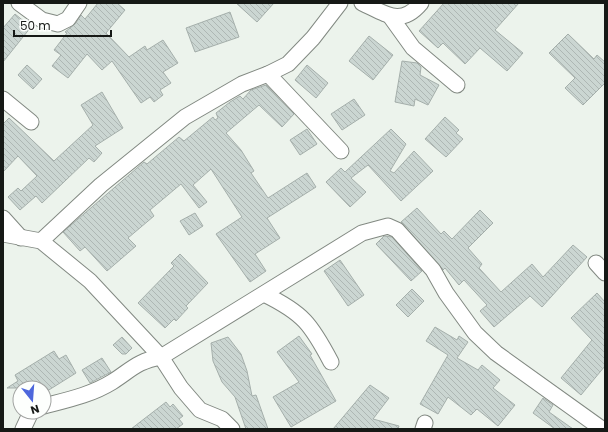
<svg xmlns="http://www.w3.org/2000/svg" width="608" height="432" font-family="Poppins,sans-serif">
<defs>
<pattern id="building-back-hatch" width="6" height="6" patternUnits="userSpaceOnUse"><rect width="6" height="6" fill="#cbd6d2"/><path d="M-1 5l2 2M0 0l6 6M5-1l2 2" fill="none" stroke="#aeb7b4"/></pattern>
</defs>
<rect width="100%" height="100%" fill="#ecf3ec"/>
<g fill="url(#building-back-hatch)" stroke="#a5afab">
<polygon points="98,3 117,3 125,10 106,33 129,57 145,46 147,50 163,40 178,63 163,72 171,83 160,90 163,95 154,102 150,97 141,103 112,61 102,70 87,54 68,78 52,66 61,55 54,50 67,33 65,32 75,24 81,15 85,19"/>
<polygon points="236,3 274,3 257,22"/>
<polygon points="444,3 519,3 495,30 523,53 507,71 480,48 465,64 443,43 438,48 419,31"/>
<polygon points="230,12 239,37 195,52 186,28"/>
<polygon points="15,14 31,27 3,62 3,28"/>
<polygon points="568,34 594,59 597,55 605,62 605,83 583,105 565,88 575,78 549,53"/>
<polygon points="369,36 393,55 373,80 349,61"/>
<polygon points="402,61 417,63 421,67 420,75 439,85 428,105 415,99 414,106 395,102"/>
<polygon points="27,65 42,79 33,89 18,75"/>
<polygon points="307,65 328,83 316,98 295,80"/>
<polygon points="266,85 294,114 282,127 259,105 226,133 241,150 254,171 251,173 268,198 307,173 316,187 267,218 280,238 255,254 266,271 250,282 216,234 242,217 211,169 193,185 207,202 199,208 181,184 150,210 154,216 128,238 136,246 107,271 85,247 80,251 63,232 144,162 147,164 179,137 184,141 213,117 215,120 218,118 216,113 230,102 240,96 243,99 251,90"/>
<polygon points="102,92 123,128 95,146 102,153 94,162 89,158 42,203 36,196 20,210 8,197 18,188 21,191 37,176 18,156 3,172 3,124 9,118 54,161 93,125 81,105"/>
<polygon points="354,99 365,115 342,130 331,114"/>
<polygon points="445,117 459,130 456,133 463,139 446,157 425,139"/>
<polygon points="307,129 317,144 300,155 290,140"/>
<polygon points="391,129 406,144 390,171 394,173 414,151 433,171 401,201 368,165 351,178 366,192 350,207 326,182 341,168 345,172"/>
<polygon points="417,208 441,234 444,231 452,239 480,210 493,223 468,248 482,264 479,268 501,292 532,264 543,277 573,245 587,257 542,307 530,296 494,327 480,311 487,305 464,280 459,285 445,268 443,270 401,222"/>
<polygon points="195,213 203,226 189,235 180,221"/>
<polygon points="384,236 392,237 422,271 411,281 376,244"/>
<polygon points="180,254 208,283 186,306 188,308 176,321 174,319 165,328 138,303 174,266 171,263"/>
<polygon points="340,260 364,295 348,306 324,271"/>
<polygon points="412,289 424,301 408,317 396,305"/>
<polygon points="597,293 605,302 605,366 581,395 561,378 592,340 571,318"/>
<polygon points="435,327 457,340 459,336 468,342 457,358 478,370 482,365 500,380 493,388 515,405 498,426 477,409 471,415 448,397 438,414 420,404 448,355 426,341"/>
<polygon points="299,336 312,354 310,355 336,401 291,427 273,397 299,382 277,352"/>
<polygon points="122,337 132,348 126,354 122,354 113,345"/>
<polygon points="228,337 241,354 247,371 252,396 256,395 268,429 246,429 235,397 222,382 213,361 211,343"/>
<polygon points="54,351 59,359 66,355 76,373 44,393 44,388 7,388 18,381 15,375"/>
<polygon points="102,358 111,372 90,383 82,370"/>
<polygon points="370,385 389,398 373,419 399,426 398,429 333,429"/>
<polygon points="543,398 553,405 549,412 573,429 555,429 533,413"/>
<polygon points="166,402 170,407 173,404 183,416 179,419 183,424 176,429 131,429"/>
</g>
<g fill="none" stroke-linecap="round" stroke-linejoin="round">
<defs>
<g id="minor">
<polyline points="19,3 42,20 58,24 68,19 79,3"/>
<path d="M362 3C386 14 401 27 421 3"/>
<polyline points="390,16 413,48 457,85"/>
<polyline points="268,74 341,151"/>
<polyline points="3,99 31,122"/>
<polyline points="3,218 21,238"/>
<polyline points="3,234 41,241 90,281 161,357 362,233 388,226 397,230 433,270 446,293 475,333 496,353 602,429"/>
<polyline points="41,241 101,185 185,117 242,84 268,74 288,64 313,38 340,3"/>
<polyline points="596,263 605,273"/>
<path d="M264 294C303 313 311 324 331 362"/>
<path d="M44 406C67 400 91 395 112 382 131 370 137 361 161 357L181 388 200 410 222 419 232 429"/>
<polyline points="23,429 31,412"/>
<polyline points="423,429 425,423"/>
</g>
</defs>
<use href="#minor" stroke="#828982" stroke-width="17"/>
<use href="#minor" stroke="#fff" stroke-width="15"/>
</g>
<rect width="608" height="432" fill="none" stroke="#161916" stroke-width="8"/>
<g transform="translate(32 400) rotate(163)"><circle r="19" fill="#fdfffd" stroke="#a1a3a1"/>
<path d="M0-3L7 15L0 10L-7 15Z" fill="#4d67dc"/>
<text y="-6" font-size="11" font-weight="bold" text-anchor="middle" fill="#161916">N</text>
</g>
<path d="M14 30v6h97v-6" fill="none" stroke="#161916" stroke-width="2"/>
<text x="20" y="30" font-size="12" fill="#161916" stroke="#fdfffd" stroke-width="3" paint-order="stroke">50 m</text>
</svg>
